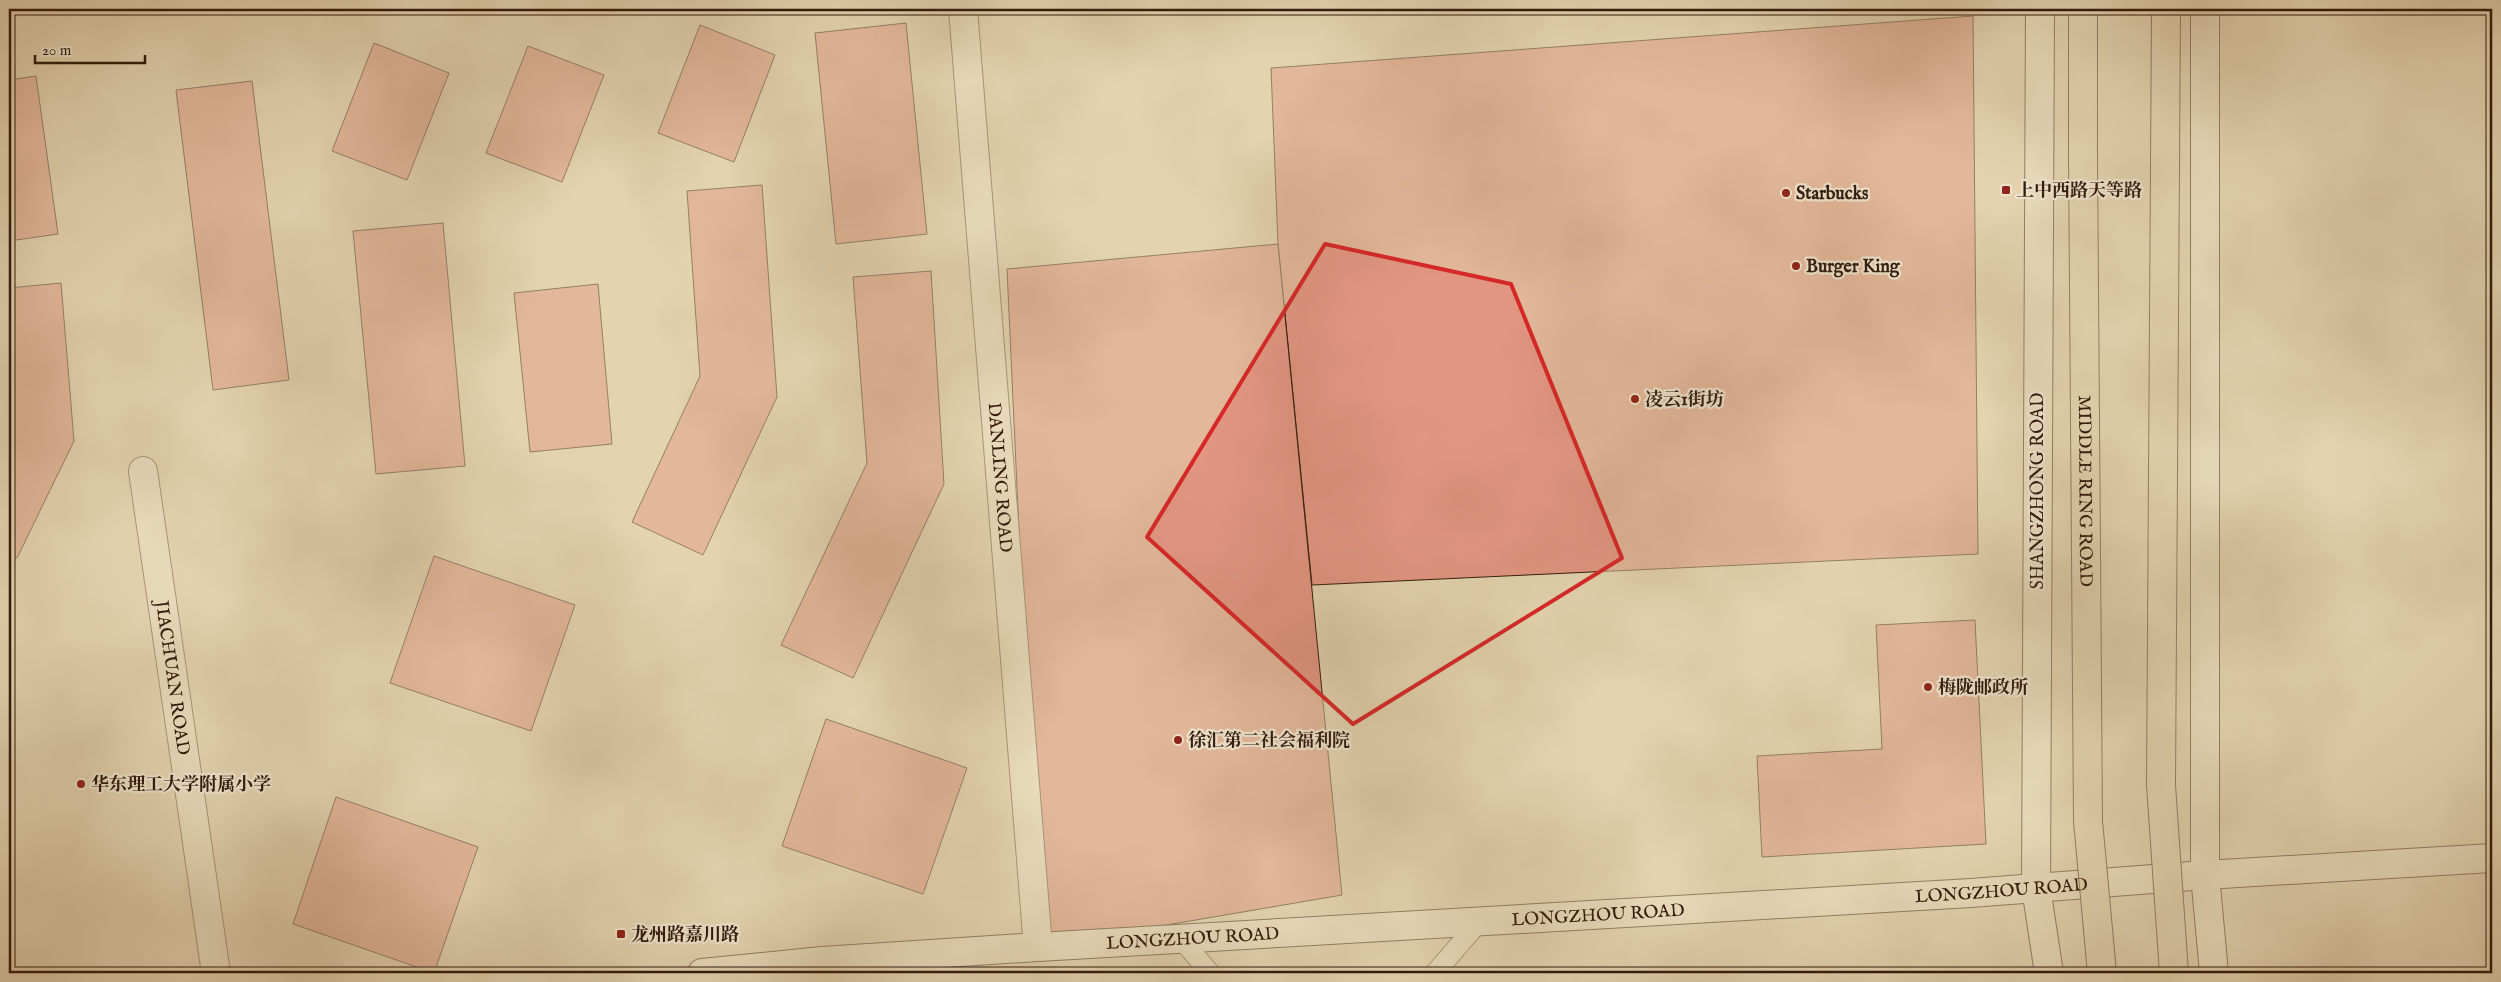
<svg xmlns="http://www.w3.org/2000/svg" width="2501" height="982" font-family="'IM FELL English','Noto Serif SC',serif">
<rect width="100%" height="100%" fill="#e3d3af"/>
<filter id="stains"><feTurbulence type="fractalNoise" baseFrequency=".004" numOctaves="4"/><feColorMatrix values="0 0 0 0 .2 0 0 0 0 .09 0 0 0 0 .02 0 0 0 .5 -.17"/></filter>
<radialGradient id="worn" r=".72"><stop offset=".6" stop-color="#630" stop-opacity="0"/><stop offset="1" stop-color="#630" stop-opacity=".3"/></radialGradient>
<g fill="#e29682" stroke="#321a0d">
<polygon points="1973,16 1978,554 1312,585 1278,244 1271,68"/>
<polygon points="906,23 927,234 836,244 815,33"/>
<polygon points="700,25 775,55 734,162 658,133"/>
<polygon points="374,43 449,73 407,180 332,151"/>
<polygon points="528,46 604,75 562,182 486,153"/>
<polygon points="36,76 58,234 9,241 9,80"/>
<polygon points="252,81 289,380 213,390 176,90"/>
<polygon points="762,185 777,397 703,555 632,522 700,376 687,191"/>
<polygon points="443,223 465,466 376,474 353,231"/>
<polygon points="1278,244 1342,895 1038,947 1007,269"/>
<polygon points="931,271 944,484 853,678 781,645 867,463 853,277"/>
<polygon points="61,283 74,441 17,558 9,554 9,288"/>
<polygon points="598,284 612,444 530,452 514,293"/>
<polygon points="434,556 575,605 531,731 390,683"/>
<polygon points="1975,620 1986,844 1762,857 1757,756 1882,749 1876,625"/>
<polygon points="826,719 967,768 923,894 782,846"/>
<polygon points="336,797 478,847 434,973 293,924"/>
</g>
<g fill="none" stroke-linecap="round" stroke-linejoin="round">
<defs>
<g id="lane">
<polyline points="1181,939 1210,973"/>
<polyline points="1435,973 1479,922"/>
</g>
<g id="street">
<path id="s1" d="M963 9 1038 947"/>
<path id="s2" d="M143 471 216 973"/>
</g>
<g id="secondary">
<polyline points="2040,9 2036,888 2049,973"/>
<polyline points="2205,9 2205,875 2214,973"/>
<path id="s3" d="M702 973 822 961 1038 947 1971 893 2205 875 2492 858"/>
</g>
</defs>
<use href="#lane" stroke="#5e4836" stroke-width="21"/>
<use href="#street" stroke="#5e4836" stroke-width="30"/>
<use href="#secondary" stroke="#321a0d" stroke-width="30"/>
<use href="#lane" stroke="#ede2cb" stroke-width="19"/>
<use href="#street" stroke="#ede2cb" stroke-width="28"/>
<use href="#secondary" stroke="#ede2cb" stroke-width="28"/>
<defs>
<g id="highway-bridge">
<path id="s4" d="M2083 9V155L2088 821 2102 973"/>
<polyline points="2166,9 2161,785 2174,973"/>
</g>
</defs>
<use href="#highway-bridge" stroke="#321a0d" stroke-width="30" stroke-linecap="butt"/>
<use href="#highway-bridge" stroke="#e3d3af" stroke-width="28"/>
</g>
<path d="M0 0H2501V982H0ZM1325 244 1511 284 1622 558 1353 724 1147 537Z" fill="#e3d3af" fill-opacity=".55" fill-rule="evenodd"/>
<path fill="none" stroke="#d62828" stroke-width="4" stroke-linejoin="round" d="M1325 244 1511 284 1622 558 1353 724 1147 537Z"/>
<g fill="#8f2418" stroke="#ede2cb" stroke-width="2">
<rect x="2001" y="185" width="10" height="10" rx="2.5"/>
<circle cx="1786" cy="193" r="5"/>
<circle cx="1796" cy="266" r="5"/>
<circle cx="1635" cy="399" r="5"/>
<circle cx="1928" cy="687" r="5"/>
<circle cx="1178" cy="740" r="5"/>
<circle cx="81" cy="784" r="5"/>
<rect x="616" y="929" width="10" height="10" rx="2.5"/>
</g>
<g text-anchor="middle" stroke-width="4.5" stroke-linejoin="round" paint-order="stroke">
<g font-size="18" font-weight="bold" fill="#321a0d" stroke="#ede2cb" text-anchor="start">
<text x="2016" y="196">上中西路天等路</text>
<text x="1796" y="199">Starbucks</text>
<text x="1806" y="272">Burger King</text>
<text x="1645" y="405">凌云1街坊</text>
<text x="1938" y="693">梅陇邮政所</text>
<text x="1188" y="746">徐汇第二社会福利院</text>
<text x="91" y="790">华东理工大学附属小学</text>
<text x="631" y="940">龙州路嘉川路</text>
</g>
<g font-size="18" fill="#321a0d" stroke="#ede2cb">
<text dy="6" stroke="none"><textPath href="#s1" startOffset="470">DANLING ROAD</textPath></text>
<text transform="translate(2037 491) rotate(-90)" y="6">SHANGZHONG ROAD</text>
<text dy="6" stroke="none"><textPath href="#s4" startOffset="482">MIDDLE RING ROAD</textPath></text>
<text dy="6" stroke="none"><textPath href="#s2" startOffset="209">JIACHUAN ROAD</textPath></text>
<text dy="6" stroke="none"><textPath href="#s3" startOffset="1302">LONGZHOU ROAD</textPath></text>
<text dy="6" stroke="none"><textPath href="#s3" startOffset="898">LONGZHOU ROAD</textPath></text>
<text dy="6" stroke="none"><textPath href="#s3" startOffset="492">LONGZHOU ROAD</textPath></text>
</g>
</g>
<rect width="2501" height="982" fill="none" stroke="#e3d3af" stroke-width="30"/>
<rect x="10" y="10" width="2481" height="962" fill="none" stroke="#321a0d" stroke-width="2.5"/>
<rect x="15" y="15" width="2471" height="952" fill="none" stroke="#321a0d"/>
<path d="M35 55v8h110v-8" fill="none" stroke="#321a0d" stroke-width="2.5"/>
<text x="42" y="55" font-size="15" fill="#321a0d" stroke="#ede2cb" stroke-width="4" paint-order="stroke">20 m</text>
<rect width="100%" height="100%" filter="url(#stains)"/>
<rect width="100%" height="100%" fill="url(#worn)"/>
</svg>
